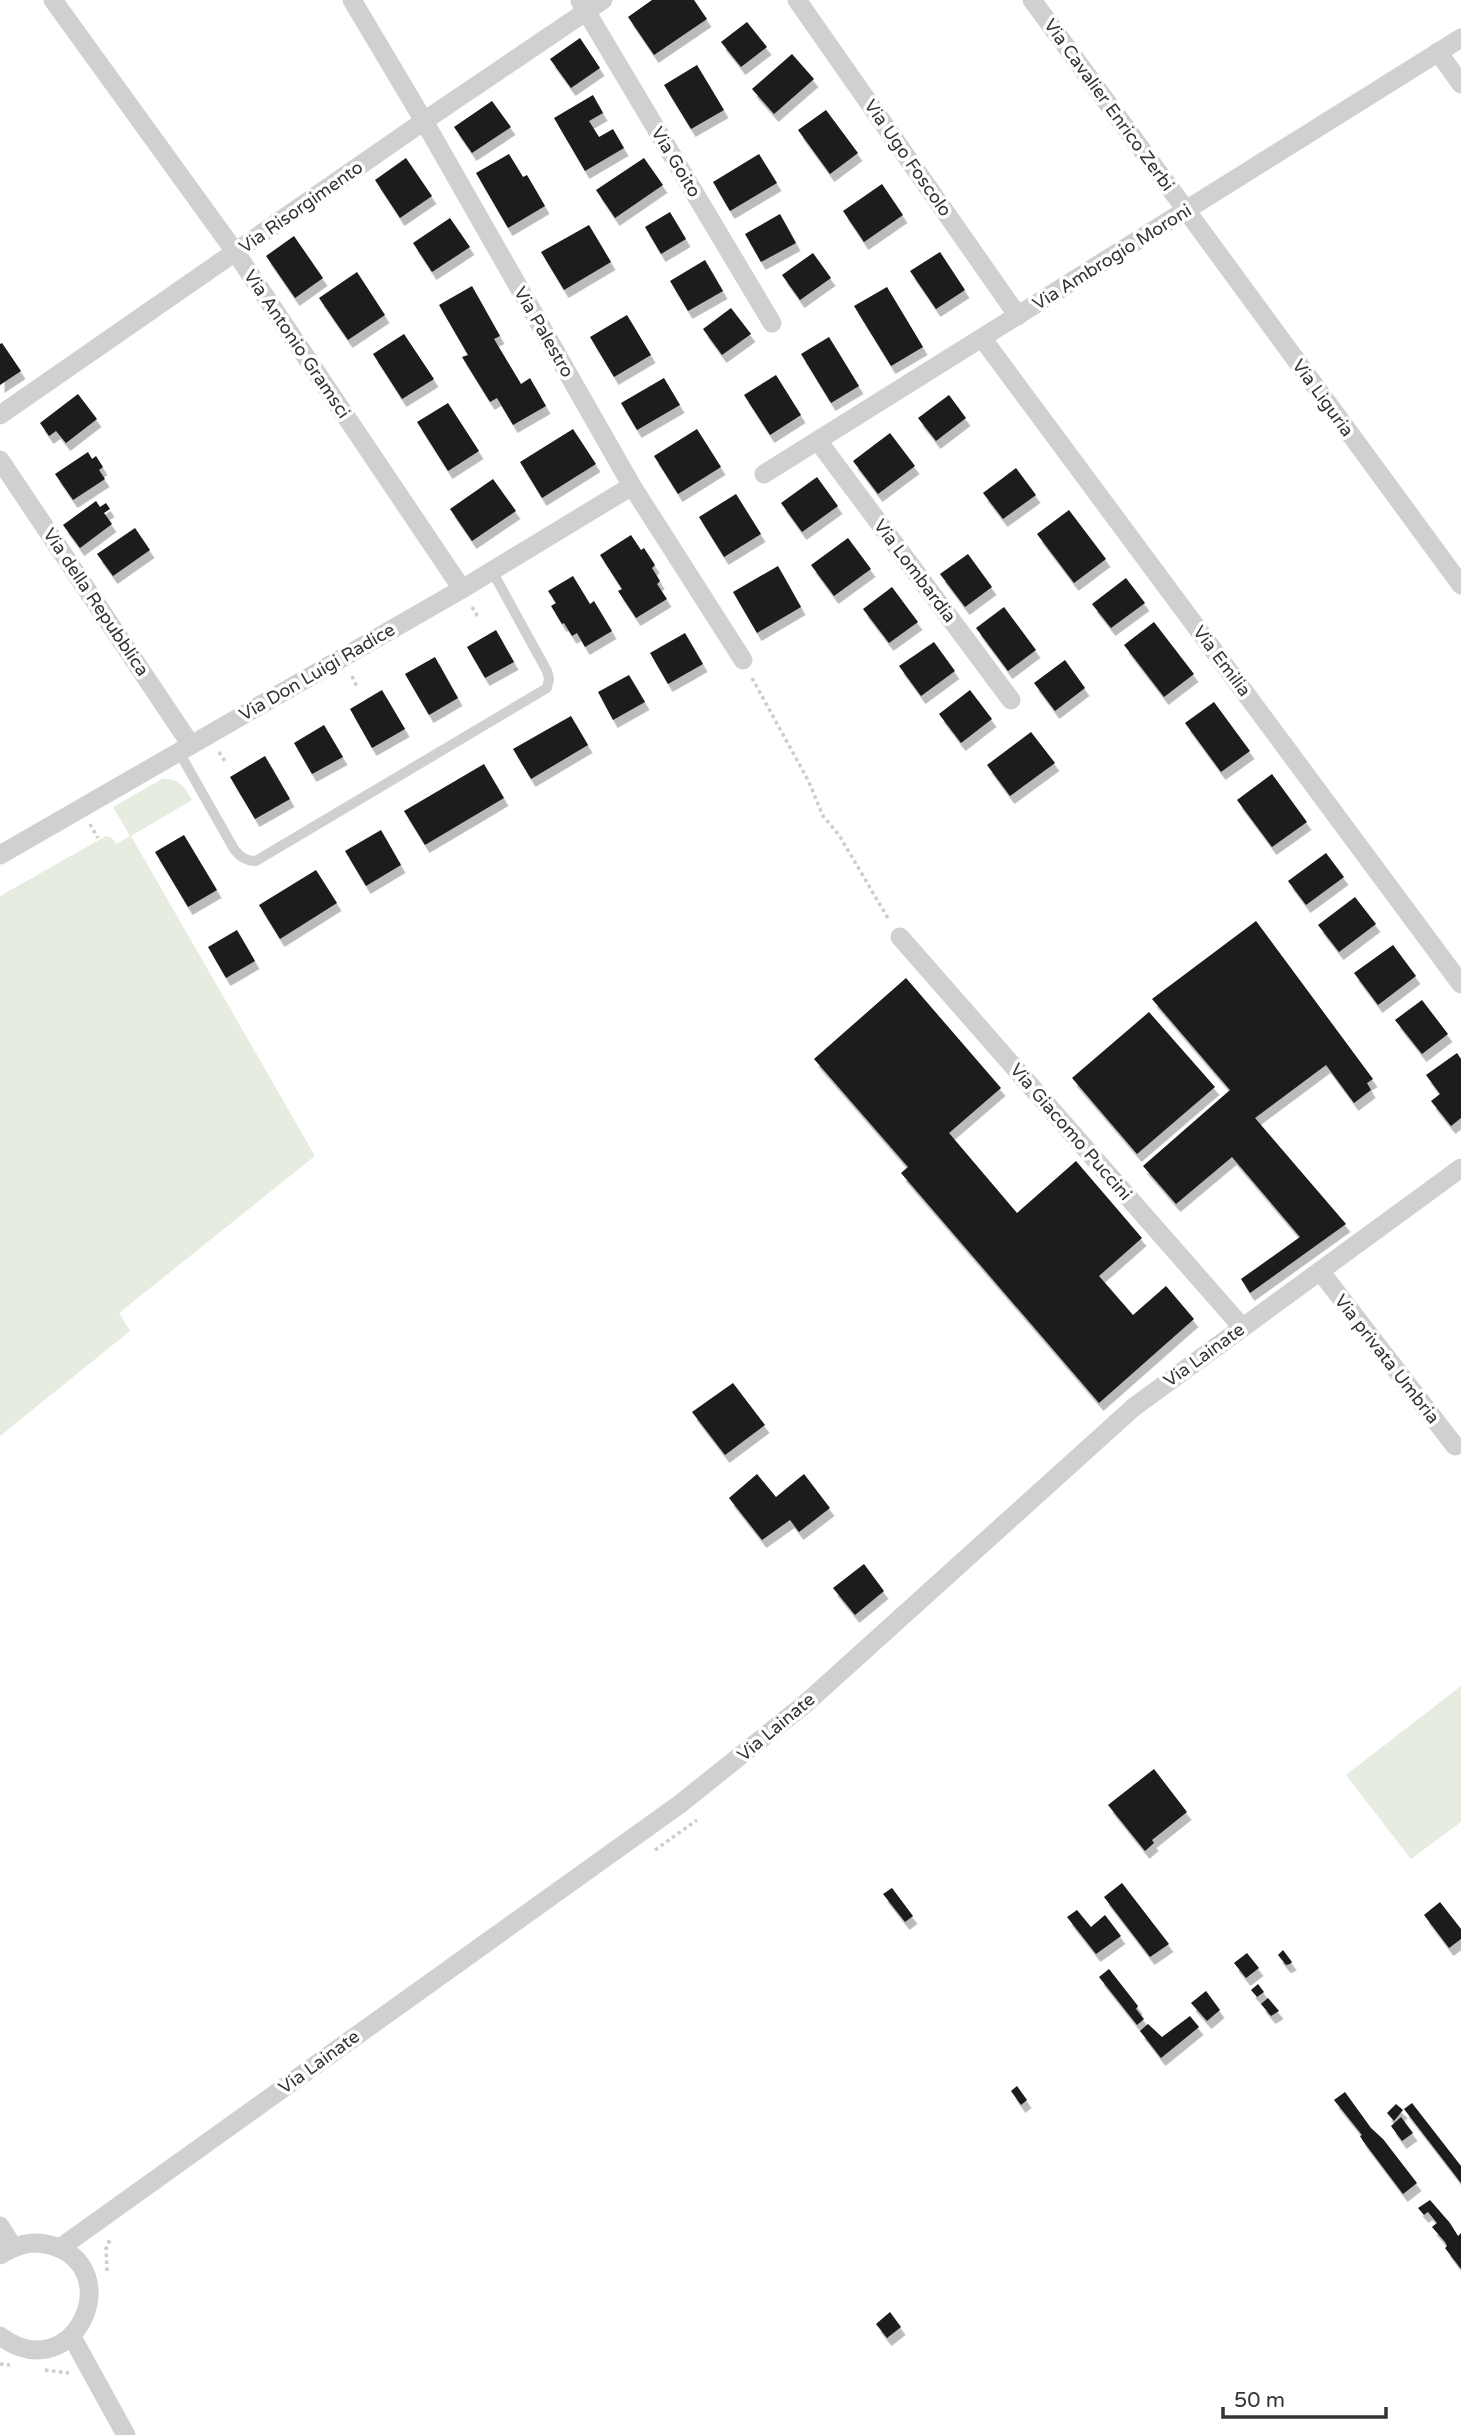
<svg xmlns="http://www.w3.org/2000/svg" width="1461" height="2435" font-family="'Varela Round',sans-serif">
<defs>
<filter id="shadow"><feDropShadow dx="4.5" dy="8" stdDeviation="0" flood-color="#0004"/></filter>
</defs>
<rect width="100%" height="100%" fill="#fff"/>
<g fill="#e6ecdf">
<path d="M162 779C178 777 185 787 192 800L131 836 315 1156 119 1313 130 1331 0 1436V896L106 836 112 838 116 844 130 836 113 807Z"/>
<polygon points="1461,1686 1461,1822 1411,1859 1346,1775"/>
</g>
<g fill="#1a1a1a" filter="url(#shadow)">
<polygon points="652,0 694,0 707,19 654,55 628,17"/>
<polygon points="747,22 767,47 741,67 721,42"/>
<polygon points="580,38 600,68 571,88 550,59"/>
<polygon points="792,54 814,79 774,114 752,89"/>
<polygon points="697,65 724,110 691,129 664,85"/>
<polygon points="593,95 603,113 589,121 599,137 613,129 624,148 585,171 554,118"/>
<polygon points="492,101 511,127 472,153 454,127"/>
<polygon points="826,110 858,153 830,174 798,130"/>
<polygon points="509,154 523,177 527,175 545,206 508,228 476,173"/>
<polygon points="759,154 777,183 730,211 713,182"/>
<polygon points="406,158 432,196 400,218 375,180"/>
<polygon points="644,158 663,185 615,218 596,190"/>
<polygon points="882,184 903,215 864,242 843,211"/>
<polygon points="670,212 686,239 661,254 645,227"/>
<polygon points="780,214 796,243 761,262 745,234"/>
<polygon points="450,218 470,247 432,272 413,243"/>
<polygon points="589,225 611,262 564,290 541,252"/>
<polygon points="294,236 323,278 295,298 266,256"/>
<polygon points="940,252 965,290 936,309 910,271"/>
<polygon points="813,253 831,278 800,300 782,275"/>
<polygon points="705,260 723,291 688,311 670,281"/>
<polygon points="357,272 385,315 348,340 319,298"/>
<polygon points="472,286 500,336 494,339 521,384 530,378 546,406 513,425 497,398 490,402 462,357 468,355 439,305"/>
<polygon points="887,287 923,347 891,366 854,306"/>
<polygon points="731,308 751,334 722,355 703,329"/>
<polygon points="627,315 651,355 614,377 590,337"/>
<polygon points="404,334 434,379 402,399 373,354"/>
<polygon points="829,337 859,386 831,403 801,354"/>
<polygon points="2,343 21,371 0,385 0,344"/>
<polygon points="776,375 801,415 770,435 744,395"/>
<polygon points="664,378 680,405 637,430 621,403"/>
<polygon points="78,394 97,419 66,443 56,431 49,436 40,423"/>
<polygon points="949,395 966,418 936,441 918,418"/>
<polygon points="448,403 479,451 448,471 417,422"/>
<polygon points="573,429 596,464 542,498 520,462"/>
<polygon points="697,429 721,467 678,494 654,456"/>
<polygon points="890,433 915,466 878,494 853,461"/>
<polygon points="88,452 92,459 96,456 103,467 99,470 105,479 73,500 55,474"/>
<polygon points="1016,468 1036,495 1003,519 983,493"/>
<polygon points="817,477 838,506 802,532 781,503"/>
<polygon points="493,479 516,511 472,541 450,509"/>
<polygon points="736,494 761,534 724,557 699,517"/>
<polygon points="96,501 100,507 106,503 110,509 104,513 112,524 80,548 63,525"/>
<polygon points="1069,510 1106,559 1074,583 1037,534"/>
<polygon points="135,528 150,550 113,576 97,554"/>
<polygon points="631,535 641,550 644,548 655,565 652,568 660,581 657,584 667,599 636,618 618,591 622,589 600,555"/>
<polygon points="848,538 871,569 834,596 811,565"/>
<polygon points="968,554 992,587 965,607 940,574"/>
<polygon points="778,566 801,607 757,633 733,592"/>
<polygon points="573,576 590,604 594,601 612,631 585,647 577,633 572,636 564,623 562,624 551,606 556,603 548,591"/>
<polygon points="1126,578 1145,603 1111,628 1092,604"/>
<polygon points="892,587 918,622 889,643 863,609"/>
<polygon points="1004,607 1036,650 1008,671 976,628"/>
<polygon points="1154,622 1194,674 1164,697 1124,645"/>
<polygon points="496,630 514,662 485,678 467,647"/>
<polygon points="685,633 703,664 668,684 650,653"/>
<polygon points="934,642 955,671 921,696 899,666"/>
<polygon points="435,657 458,698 429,715 405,674"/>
<polygon points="1065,660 1085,688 1055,711 1034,683"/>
<polygon points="629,675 645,702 613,720 598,692"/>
<polygon points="382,690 405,729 372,748 350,709"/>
<polygon points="970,690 992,719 961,743 939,714"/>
<polygon points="1214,702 1250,751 1221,772 1185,723"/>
<polygon points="571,716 588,745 531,779 513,749"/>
<polygon points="324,725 343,757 312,774 294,743"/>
<polygon points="1031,732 1055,763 1010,796 987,765"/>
<polygon points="265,756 290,799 255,819 230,777"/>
<polygon points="484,764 504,798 425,845 404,811"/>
<polygon points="1272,774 1307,822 1272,847 1237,800"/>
<polygon points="381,830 401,865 366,886 345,851"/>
<polygon points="184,835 217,890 188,907 155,852"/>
<polygon points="1326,853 1344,877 1306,905 1288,881"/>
<polygon points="316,870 337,903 280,939 259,905"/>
<polygon points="1355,897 1376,924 1339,952 1318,925"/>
<polygon points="1256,921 1373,1079 1367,1083 1371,1090 1354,1103 1326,1065 1255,1118 1346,1224 1250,1293 1241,1279 1300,1237 1232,1157 1176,1204 1143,1166 1230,1090 1152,999"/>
<polygon points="237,930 255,961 226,978 208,947"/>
<polygon points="1393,945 1416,976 1378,1005 1354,973"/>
<polygon points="906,978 1001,1088 949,1133 1017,1213 1076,1161 1142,1238 1099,1276 1133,1315 1166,1286 1194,1319 1099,1403 901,1173 908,1167 814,1059"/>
<polygon points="1422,1000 1448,1034 1422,1054 1395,1020"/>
<polygon points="1149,1012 1215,1087 1137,1154 1072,1078"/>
<polygon points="1457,1053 1461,1059 1461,1118 1451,1126 1431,1101 1440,1094 1426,1075"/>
<polygon points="733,1383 765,1425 725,1455 692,1412"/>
<polygon points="757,1474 776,1497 804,1474 830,1508 799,1532 790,1520 762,1540 729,1498"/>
<polygon points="864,1564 884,1591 855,1615 833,1588"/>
<polygon points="1154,1769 1187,1812 1152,1840 1154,1843 1145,1851 1108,1805"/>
<polygon points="1122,1883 1169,1944 1150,1957 1104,1897"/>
<polygon points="892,1888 913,1916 905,1922 883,1894"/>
<polygon points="1440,1902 1461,1929 1461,1939 1449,1948 1424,1915"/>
<polygon points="1077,1910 1091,1927 1105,1915 1121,1936 1096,1954 1067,1917"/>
<polygon points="1283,1950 1292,1962 1290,1964 1286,1965 1278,1955"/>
<polygon points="1247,1953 1259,1968 1246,1978 1234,1963"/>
<polygon points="1109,1969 1138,2006 1136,2009 1144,2019 1137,2025 1099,1977"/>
<polygon points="1258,1984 1264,1992 1257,1997 1251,1990"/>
<polygon points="1206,1991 1220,2010 1207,2021 1191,2003"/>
<polygon points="1268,1998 1279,2011 1271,2016 1261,2004"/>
<polygon points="1190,2016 1199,2027 1161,2058 1140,2031 1148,2024 1162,2037"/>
<polygon points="1017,2086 1027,2100 1021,2105 1011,2091"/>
<polygon points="1345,2092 1371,2128 1383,2139 1417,2183 1403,2194 1363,2141 1360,2136 1362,2135 1334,2100"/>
<polygon points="1412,2103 1461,2166 1461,2183 1404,2109"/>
<polygon points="1396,2104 1403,2110 1394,2121 1387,2113"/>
<polygon points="1401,2117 1413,2133 1402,2141 1391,2126"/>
<polygon points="1430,2200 1450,2223 1458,2236 1461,2233 1461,2269 1445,2248 1447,2246 1445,2242 1432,2227 1437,2223 1428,2212 1424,2215 1418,2208"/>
<polygon points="890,2312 901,2327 887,2338 876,2324"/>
</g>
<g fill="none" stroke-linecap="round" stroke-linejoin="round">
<g stroke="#cdcdcd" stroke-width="3.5" stroke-dasharray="3.5 3.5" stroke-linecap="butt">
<polyline points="472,607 478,617"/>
<polyline points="352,676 357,687"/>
<polyline points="752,678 809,782 823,816 839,835 889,920"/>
<polyline points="219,752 226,763"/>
<polyline points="90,824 98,838"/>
<polyline points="655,1850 697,1820"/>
<polyline points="107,2271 106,2249 111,2237"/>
<polyline points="0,2364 10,2365"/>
<polyline points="45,2370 69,2373"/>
</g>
<path stroke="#d0d0d0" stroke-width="10" d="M179 752 234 849C240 857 246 861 256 861L547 688 549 679 547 671 492 571"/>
<g stroke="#d0d0d0" stroke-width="19">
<polyline points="53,0 236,253 462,589"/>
<polyline points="352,0 424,121 632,486 743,660"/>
<polyline points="797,0 1018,316"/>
<polyline points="1032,0 1461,585"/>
<polyline points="580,1 772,323"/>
<polyline points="1438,52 1461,84"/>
<polyline points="982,338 1461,984"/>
<polyline points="0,415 424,121 603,0"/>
<polyline points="818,441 1011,700"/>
<polyline points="0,460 191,745"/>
<polyline points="764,474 1461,38"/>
<polyline points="0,855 462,589 632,486"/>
<polyline points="900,937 1242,1327"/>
<polyline points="1320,1271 1455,1446"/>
<polyline points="0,2226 13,2247"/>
<polyline points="60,2248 680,1804 805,1704 1134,1407 1461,1168"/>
<path d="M0 2255C16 2245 31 2240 50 2245 130 2267 74 2391 0 2336"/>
<polyline points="72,2337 126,2435"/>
</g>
</g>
<g text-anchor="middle" stroke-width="7" stroke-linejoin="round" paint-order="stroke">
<g font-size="18" fill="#333" stroke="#fff">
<text transform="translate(1109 105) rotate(54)" y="6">Via Cavalier Enrico Zerbi</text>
<text transform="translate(908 158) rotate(55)" y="6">Via Ugo Foscolo</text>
<text transform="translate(676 162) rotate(59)" y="6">Via Goito</text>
<text transform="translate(301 207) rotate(-35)" y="6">Via Risorgimento</text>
<text transform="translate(1112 257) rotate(-32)" y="6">Via Ambrogio Moroni</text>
<text transform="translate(544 332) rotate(60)" y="6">Via Palestro</text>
<text transform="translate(297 344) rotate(56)" y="6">Via Antonio Gramsci</text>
<text transform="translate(1323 398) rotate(54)" y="6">Via Liguria</text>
<text transform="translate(915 571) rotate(53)" y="6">Via Lombardia</text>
<text transform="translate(96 602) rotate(56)" y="6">Via della Repubblica</text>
<text transform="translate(1222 661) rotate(53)" y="6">Via Emilia</text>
<text transform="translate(317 672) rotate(-30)" y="6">Via Don Luigi Radice</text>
<text transform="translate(1071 1132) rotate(49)" y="6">Via Giacomo Puccini</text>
<text transform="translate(1204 1355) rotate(-36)" y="6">Via Lainate</text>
<text transform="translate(1387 1359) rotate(52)" y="6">Via privata Umbria</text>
<text transform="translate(776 1727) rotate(-40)" y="6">Via Lainate</text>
<text transform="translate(319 2062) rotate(-36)" y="6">Via Lainate</text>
</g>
</g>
<path d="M1223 2407v10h163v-10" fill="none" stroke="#333333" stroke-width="3.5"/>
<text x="1234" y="2407" font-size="21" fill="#333333" stroke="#ffffff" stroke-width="5" paint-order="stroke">50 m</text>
</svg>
